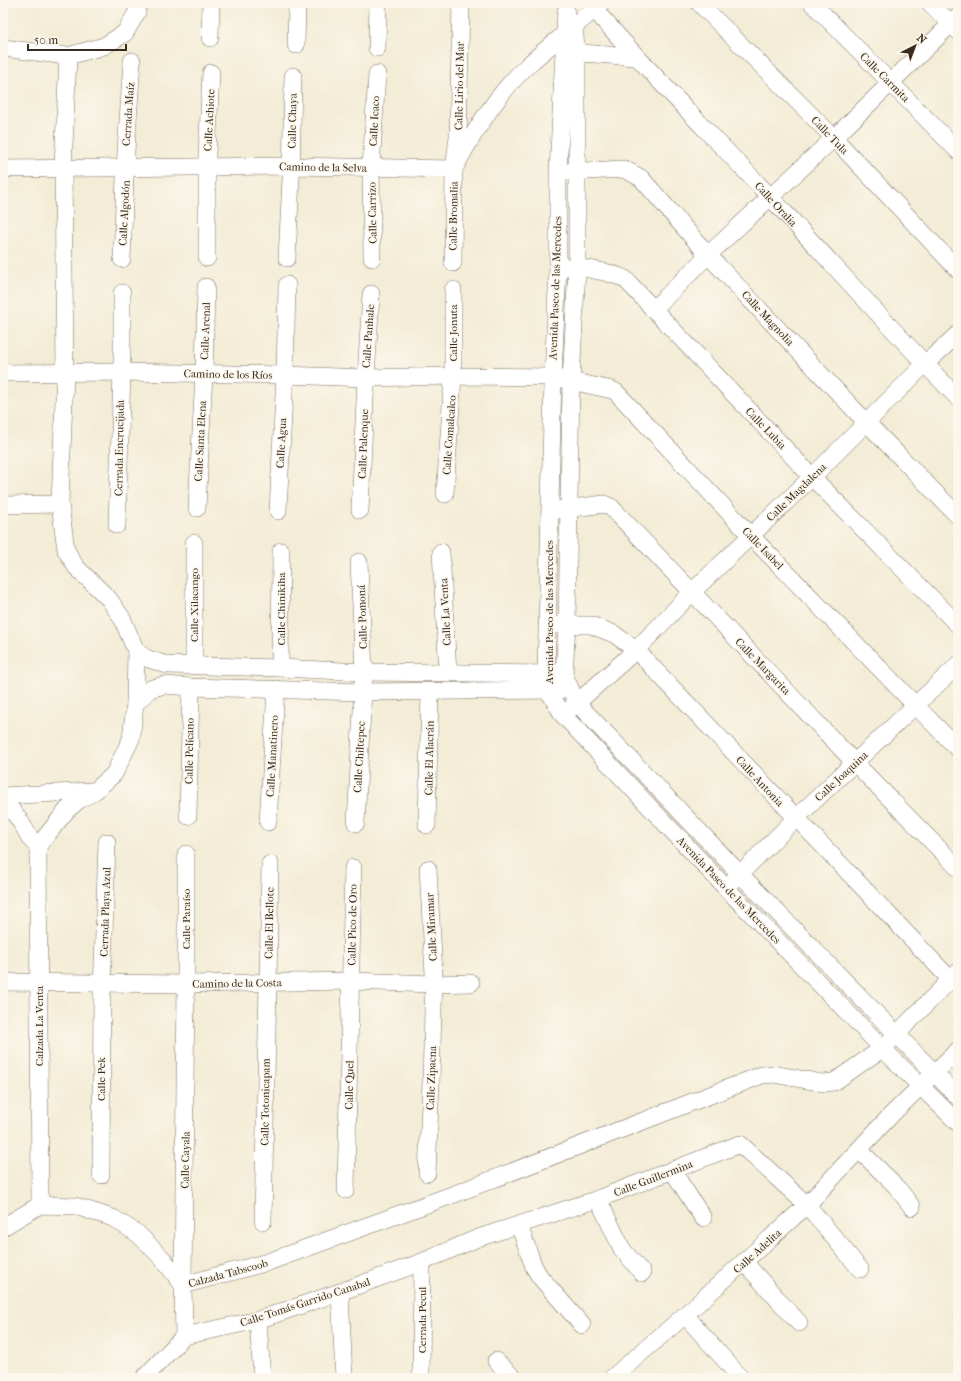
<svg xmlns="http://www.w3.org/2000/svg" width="961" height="1381" font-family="'IM FELL French Canon',serif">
<rect width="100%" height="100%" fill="#fbf7ec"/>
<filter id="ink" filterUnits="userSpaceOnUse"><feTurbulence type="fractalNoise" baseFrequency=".025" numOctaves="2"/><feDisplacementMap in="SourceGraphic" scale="8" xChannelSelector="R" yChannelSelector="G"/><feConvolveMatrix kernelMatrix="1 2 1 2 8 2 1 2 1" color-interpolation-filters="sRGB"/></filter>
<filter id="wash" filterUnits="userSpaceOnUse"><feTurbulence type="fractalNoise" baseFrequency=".012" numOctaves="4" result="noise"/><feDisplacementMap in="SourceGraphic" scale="16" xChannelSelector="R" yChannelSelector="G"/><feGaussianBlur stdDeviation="0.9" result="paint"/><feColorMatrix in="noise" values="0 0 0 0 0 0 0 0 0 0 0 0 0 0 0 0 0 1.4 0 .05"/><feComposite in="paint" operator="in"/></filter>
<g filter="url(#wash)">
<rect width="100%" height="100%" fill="#f3ecd6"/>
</g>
<g filter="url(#ink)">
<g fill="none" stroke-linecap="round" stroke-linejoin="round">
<defs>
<g id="minor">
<polyline points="699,3 834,138 958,270"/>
<polyline points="812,3 958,151"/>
<polyline points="930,3 958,31"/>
<path d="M594 9C651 75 713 136 772 199 834 265 894 333 958 398"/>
<polyline points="566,11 558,173 558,267 553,377 546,674 548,690 563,715 726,888 888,1054 958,1123"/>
<polyline points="573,23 577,52 577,267 571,381 567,625 564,675 577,703 740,874 958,1097"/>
<polyline points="210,38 211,3"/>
<polyline points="296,45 297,3"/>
<polyline points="3,48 68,56 104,46 125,33 137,12 138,3"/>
<polyline points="377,48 378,3"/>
<polyline points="567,52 636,57"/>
<path d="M3 169 291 166 454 169C473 133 496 95 526 67 550 44 577 26 601 3"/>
<polyline points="566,172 624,169 641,178 708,255 866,422 958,516"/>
<polyline points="207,258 207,155 211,73"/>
<polyline points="287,258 291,179 293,76"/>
<polyline points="372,258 371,168 377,74"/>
<polyline points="122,259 126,151 132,61"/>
<polyline points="453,263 454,169 458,137 461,3"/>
<path d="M566 267C581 267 612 272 625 279L812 477 958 625"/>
<polyline points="653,310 708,255 834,138 958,17"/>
<polyline points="3,373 122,372 285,375 366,378 453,376 553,377 612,390 616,392 751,536 958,749"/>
<polyline points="445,494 453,376 453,290"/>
<polyline points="3,505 60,504"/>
<polyline points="197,508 204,374 206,287"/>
<polyline points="360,510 366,378 371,294"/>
<polyline points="558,510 604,504 611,507 855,763 958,868"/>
<polyline points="278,511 285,375 287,285"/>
<polyline points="117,525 122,372 122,293"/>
<polyline points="194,543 194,666"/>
<polyline points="441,552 448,673"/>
<polyline points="556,625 591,625 614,634 636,650 951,980"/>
<polyline points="136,651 146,658 167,665 280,668 364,672 558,674"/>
<polyline points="280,668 281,551"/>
<polyline points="135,704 150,689 164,685 191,687 362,692 560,690"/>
<polyline points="569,710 636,650 692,592 812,477 925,364 958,334"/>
<polyline points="3,796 92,791"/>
<path d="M3 802C11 808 18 817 23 826 28 833 30 842 38 846"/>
<polyline points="188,816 191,687"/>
<polyline points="268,822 276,689"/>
<polyline points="356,823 364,672 359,562"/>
<polyline points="427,825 430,692"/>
<polyline points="38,846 67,810 79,800 95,791 114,774 131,739 135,704 136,651 122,618 109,599 76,567 66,550 60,504 65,373 63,167 68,56"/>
<polyline points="38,846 40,1205"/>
<polyline points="732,882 796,818 958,665"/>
<polyline points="3,982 186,984 351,981 433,984 471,983"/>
<polyline points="859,1150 896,1186 912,1207"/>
<polyline points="672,1170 703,1218"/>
<polyline points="427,1173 431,1082 434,974 428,869"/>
<polyline points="101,1175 102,993 107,842"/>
<polyline points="346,1190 353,868"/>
<polyline points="598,1199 622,1249 642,1273"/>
<polyline points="263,1221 268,983 270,864"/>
<polyline points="519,1225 534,1267 540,1277 582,1325"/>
<polyline points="3,1227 40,1205 75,1206 113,1218 138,1234 162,1258 183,1285 268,1262 452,1195 762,1075 773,1074 823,1083 834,1082 883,1048 958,972"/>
<polyline points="744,1262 799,1323"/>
<polyline points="340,1292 344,1378"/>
<polyline points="685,1315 739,1376"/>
<polyline points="258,1320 262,1378"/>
<polyline points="184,1336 183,1285 186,984 186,854"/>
<polyline points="496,1361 514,1378"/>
<polyline points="144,1378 184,1336 258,1320 340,1292 422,1262 478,1238 598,1199 740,1144 807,1205 860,1269"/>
<polyline points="421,1378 422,1262"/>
<polyline points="612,1378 685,1315 807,1205 892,1114 958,1050"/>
</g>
</defs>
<use href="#minor" stroke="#7b6e5e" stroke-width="18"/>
<use href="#minor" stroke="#fff" stroke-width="17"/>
</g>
</g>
<g text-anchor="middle" stroke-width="3" stroke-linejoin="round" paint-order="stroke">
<g font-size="11" fill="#3b2a1e" stroke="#fbf7ec">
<text transform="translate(885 77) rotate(45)" y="4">Calle Carmita</text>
<text transform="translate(459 86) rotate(-89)" y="4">Calle Lirio del Mar</text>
<text transform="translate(128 114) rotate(-86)" y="4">Cerrada Maíz</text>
<text transform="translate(209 120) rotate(-87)" y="4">Calle Achiote</text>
<text transform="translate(292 121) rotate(-89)" y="4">Calle Chaya</text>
<text transform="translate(374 121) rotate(-87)" y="4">Calle Icaco</text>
<text transform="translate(830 135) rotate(46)" y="4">Calle Tula</text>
<text transform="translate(323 167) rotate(1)" y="4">Camino de la Selva</text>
<text transform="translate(776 204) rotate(47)" y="4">Calle Oralia</text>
<text transform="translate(124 213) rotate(-87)" y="4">Calle Algodón</text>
<text transform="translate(372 213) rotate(-91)" y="4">Calle Carrizo</text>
<text transform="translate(453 216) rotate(-89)" y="4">Calle Bromalia</text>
<text transform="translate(555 288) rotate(-88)" y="4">Avenida Paseo de las Mercedes</text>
<text transform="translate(768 318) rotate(47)" y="4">Calle Magnolia</text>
<text transform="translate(205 331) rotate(-88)" y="4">Calle Arenal</text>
<text transform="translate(453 333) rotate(-90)" y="4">Calle Jonuta</text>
<text transform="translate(368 336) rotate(-86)" y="4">Calle Panhale</text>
<text transform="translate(228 374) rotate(1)" y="4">Camino de los Ríos</text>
<text transform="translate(766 428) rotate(46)" y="4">Calle Lubia</text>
<text transform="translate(449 435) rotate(-86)" y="4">Calle Comalcalco</text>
<text transform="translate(200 441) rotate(-87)" y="4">Calle Santa Elena</text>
<text transform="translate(281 443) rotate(-87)" y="4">Calle Agua</text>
<text transform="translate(363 444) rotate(-88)" y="4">Calle Palenque</text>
<text transform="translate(119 448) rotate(-89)" y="4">Cerrada Encrucijada</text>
<text transform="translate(796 492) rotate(-44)" y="4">Calle Magdalena</text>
<text transform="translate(763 548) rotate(46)" y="4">Calle Isabel</text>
<text transform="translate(194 605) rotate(-90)" y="4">Calle Xilacango</text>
<text transform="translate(281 609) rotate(-90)" y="4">Calle Chinikiha</text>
<text transform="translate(445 612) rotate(-93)" y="4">Calle La Venta</text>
<text transform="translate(549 612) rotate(-90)" y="4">Avenida Paseo de las Mercedes</text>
<text transform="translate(362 617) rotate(-92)" y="4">Calle Pomoná</text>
<text transform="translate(763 666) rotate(46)" y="4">Calle Margarita</text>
<text transform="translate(189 751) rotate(-89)" y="4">Calle Pelícano</text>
<text transform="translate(272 756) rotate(-87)" y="4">Calle Manatinero</text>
<text transform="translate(359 757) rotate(-87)" y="4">Calle Chiltepec</text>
<text transform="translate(429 758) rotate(-89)" y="4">Calle El Alacrán</text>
<text transform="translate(841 776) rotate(-43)" y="4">Calle Joaquina</text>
<text transform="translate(760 781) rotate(47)" y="4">Calle Antonia</text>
<text transform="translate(729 890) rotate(46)" y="4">Avenida Paseo de las Mercedes</text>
<text transform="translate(105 912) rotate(-88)" y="4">Cerrada Playa Azul</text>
<text transform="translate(186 919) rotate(-90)" y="4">Calle Paraíso</text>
<text transform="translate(269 923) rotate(-89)" y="4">Calle El Bellote</text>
<text transform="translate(352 925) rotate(-89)" y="4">Calle Pico de Oro</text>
<text transform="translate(431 927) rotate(-93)" y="4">Calle Miramar</text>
<text transform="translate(237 983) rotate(-1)" y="4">Camino de la Costa</text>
<text transform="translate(39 1026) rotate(-90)" y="4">Calzada La Venta</text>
<text transform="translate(431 1078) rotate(-88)" y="4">Calle Zipacna</text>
<text transform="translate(101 1079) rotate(-90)" y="4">Calle Pek</text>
<text transform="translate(349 1085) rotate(-89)" y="4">Calle Quel</text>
<text transform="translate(265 1102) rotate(-89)" y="4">Calle Totonicapam</text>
<text transform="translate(185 1160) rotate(-89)" y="4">Calle Cayala</text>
<text transform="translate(653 1178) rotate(-21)" y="4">Calle Guillermina</text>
<text transform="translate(757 1251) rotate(-42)" y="4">Calle Adelita</text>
<text transform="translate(228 1273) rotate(-15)" y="4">Calzada Tabscoob</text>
<text transform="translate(305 1302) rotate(-18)" y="4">Calle Tomás Garrido Canabal</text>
<text transform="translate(422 1320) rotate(-90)" y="4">Cerrada Pecul</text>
</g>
</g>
<rect width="961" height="1381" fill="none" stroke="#fbf7ec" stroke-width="16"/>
<g transform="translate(915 46) rotate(42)" stroke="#fbf7ec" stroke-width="3" paint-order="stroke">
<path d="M0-3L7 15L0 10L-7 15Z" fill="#3b2a1e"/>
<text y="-6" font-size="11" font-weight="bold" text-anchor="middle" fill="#3b2a1e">N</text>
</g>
<path d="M28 44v6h98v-6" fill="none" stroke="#3b2a1e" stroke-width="2"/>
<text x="34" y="44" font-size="12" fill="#3b2a1e" stroke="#fbf7ec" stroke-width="3" paint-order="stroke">50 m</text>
</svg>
